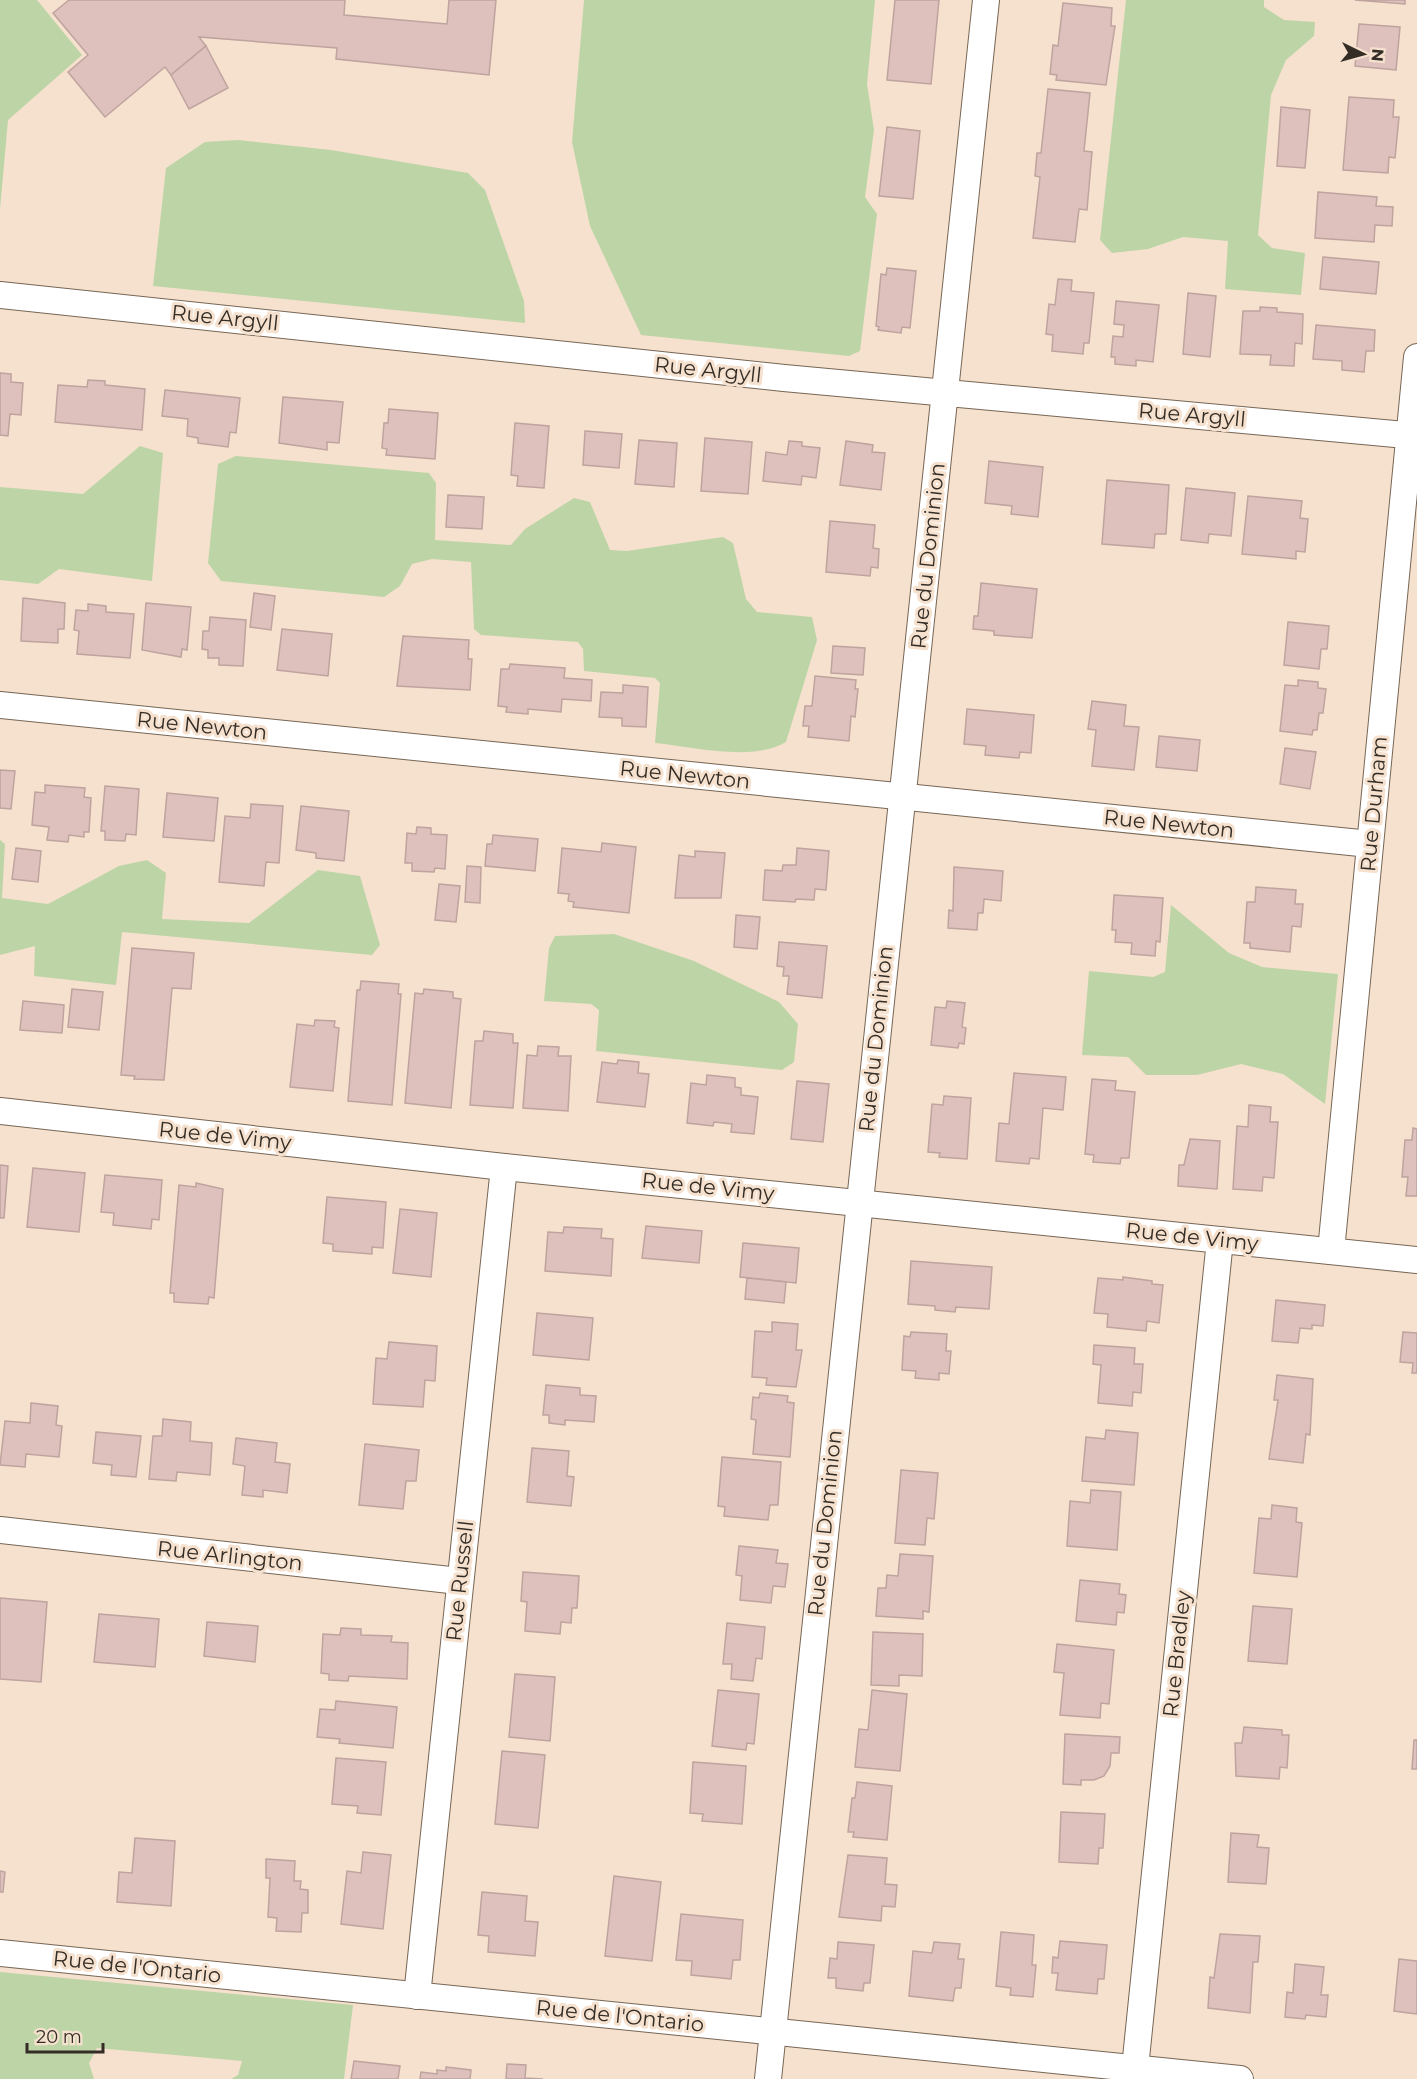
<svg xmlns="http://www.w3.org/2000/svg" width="1417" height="2079" font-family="Montserrat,sans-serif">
<rect width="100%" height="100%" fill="#f5e1ce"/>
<g fill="#bdd5a6">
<polygon points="0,0 37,0 82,55 8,120 0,209"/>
<polygon points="584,0 875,0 867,84 874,130 865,197 877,214 860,351 849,356 641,335 590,226 572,142"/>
<polygon points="1126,0 1264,0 1264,7 1284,20 1315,22 1314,36 1286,60 1271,95 1258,235 1272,248 1305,253 1301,295 1225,289 1228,241 1183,237 1148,249 1112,253 1100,240"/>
<polygon points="238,140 331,150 468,173 485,190 524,301 525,323 153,286 166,168 205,142"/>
<polygon points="140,446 163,453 152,581 59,569 38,584 0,580 0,487 83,494"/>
<path d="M236 456 429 473 436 483 435 540 511 545 525 529 574 498 590 502 610 550 627 551 723 537 733 543 746 599 757 612 812 617 817 640 786 742C752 762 694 747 655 743L660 683 655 678 584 671 583 649 578 642 481 635 474 629 471 562 432 559 412 564 400 586 384 597 221 581 208 563 218 464Z"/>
<polygon points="0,840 5,844 2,898 48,904 119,866 147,860 166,873 162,919 249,923 318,870 360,876 380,945 372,955 122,932 116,985 34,976 35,946 0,955"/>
<polygon points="1171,905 1229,953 1262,967 1338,974 1325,1104 1283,1074 1241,1064 1197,1075 1146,1075 1128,1057 1082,1055 1089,971 1153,977 1165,972"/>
<polygon points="614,934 694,961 779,1002 798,1024 794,1062 782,1070 596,1051 599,1010 591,1004 544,1001 549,948 555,936"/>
<polygon points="0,1972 353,2005 344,2079 231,2079 238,2075 242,2061 97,2048 89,2063 94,2079 0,2079"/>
</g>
<g fill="#dec1bc" stroke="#bfa39e" stroke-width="1.5">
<polygon points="69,0 345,0 344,15 447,24 449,0 496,0 489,75 336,59 337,48 199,37 206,46 171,75 165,67 105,117 68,72 88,55 53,13"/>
<polygon points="895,0 939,0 931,84 887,80"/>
<polygon points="1355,0 1405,0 1405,4"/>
<polygon points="1063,3 1112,8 1111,26 1115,26 1106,85 1056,80 1057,75 1050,74 1053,45 1058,46"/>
<polygon points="1359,24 1400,27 1396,70 1355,66"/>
<polygon points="206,46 228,88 189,109 171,75"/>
<polygon points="1048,89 1090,93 1084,151 1092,152 1087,210 1079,209 1075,242 1033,238 1040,177 1035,176 1037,153 1041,153"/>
<polygon points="1349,97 1394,100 1393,117 1399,117 1395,158 1389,157 1388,173 1343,170"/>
<polygon points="1281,107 1310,110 1305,168 1277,166"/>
<polygon points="887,127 920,131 913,199 879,196"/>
<polygon points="1318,192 1377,197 1376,206 1393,207 1392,226 1375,225 1374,242 1315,238"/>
<polygon points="1323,257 1379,262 1376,294 1320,289"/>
<polygon points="887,268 916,271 910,328 902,327 901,333 878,330 879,327 876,326 881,274 886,275"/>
<polygon points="1058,279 1072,280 1071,291 1094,293 1089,343 1084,343 1083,354 1052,351 1053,335 1046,334 1049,304 1055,305"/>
<polygon points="1188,293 1216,296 1210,357 1183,354"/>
<polygon points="1116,301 1159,305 1153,362 1136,360 1136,366 1115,364 1115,357 1111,357 1113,336 1123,337 1124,325 1114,324"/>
<polygon points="1260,307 1277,308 1277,312 1303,314 1302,344 1295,343 1294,366 1270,365 1271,355 1240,354 1243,311 1260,311"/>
<polygon points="1316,325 1375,330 1374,351 1366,351 1364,372 1342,370 1342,361 1313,359"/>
<polygon points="0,373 11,374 11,382 23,383 21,415 10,414 8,436 0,435"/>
<polygon points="88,380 105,381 105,385 145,389 142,430 55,422 58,385 87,387"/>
<polygon points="165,390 240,398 236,433 230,432 228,447 198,443 198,438 187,436 188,419 162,416"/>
<polygon points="283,397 343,402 339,443 327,442 327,450 279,443"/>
<polygon points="389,409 438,413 435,459 386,455 387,449 382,448 384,423 388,423"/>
<polygon points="515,423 549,426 544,488 517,486 518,476 511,475"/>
<polygon points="585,431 622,434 619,468 583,465"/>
<polygon points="705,438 752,442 748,494 701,491"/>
<polygon points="639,440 677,443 674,487 635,484"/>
<polygon points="789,441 802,442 802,446 820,448 816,478 802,476 801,485 763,481 766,452 787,455"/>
<polygon points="846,441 873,445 872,452 885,453 881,490 840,485"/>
<polygon points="989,461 1043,467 1038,517 1011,514 1012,506 985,503"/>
<polygon points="1107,480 1169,485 1166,534 1155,534 1154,548 1102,544"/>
<polygon points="1186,488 1235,493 1231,536 1209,534 1208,543 1181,540"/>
<polygon points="448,495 484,497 482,529 446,527"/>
<polygon points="1248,496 1302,501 1300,518 1308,519 1305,552 1296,551 1296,559 1242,554"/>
<polygon points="830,521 875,525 873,548 879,549 878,568 871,567 870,576 826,572"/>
<polygon points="981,583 1037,589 1032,638 994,635 994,631 973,629 974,616 978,616"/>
<polygon points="254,593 275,596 271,630 250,627"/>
<polygon points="23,598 65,603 64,629 58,629 58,643 21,641"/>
<polygon points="146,603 191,607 187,650 182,649 181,657 142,650"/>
<polygon points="88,604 106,606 106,612 134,614 130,658 77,654 79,631 74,630 76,610 88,611"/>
<polygon points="210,617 246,620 243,666 219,665 219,658 208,658 208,650 202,649 203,631 209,631"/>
<polygon points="1288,622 1329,626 1327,649 1321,649 1319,669 1284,665"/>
<polygon points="282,629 332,634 328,676 277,670"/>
<polygon points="403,636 469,640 468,659 472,659 470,690 397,686"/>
<polygon points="833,646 865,648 863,675 831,673"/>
<polygon points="510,664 565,668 564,678 592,680 591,701 562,699 561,712 528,709 528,714 506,712 507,707 498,706 501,669 509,669"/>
<polygon points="815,676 856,680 855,689 858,689 855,717 851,716 849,741 808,737 809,726 803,726 805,706 812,706"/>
<polygon points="1298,680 1318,682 1318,688 1326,689 1323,713 1319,713 1317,730 1313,730 1312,735 1280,731 1285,685 1298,686"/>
<polygon points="623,685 648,687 646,727 622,726 622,718 599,717 601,692 623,693"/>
<polygon points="1092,701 1126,705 1124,726 1139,727 1134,770 1092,766 1096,730 1088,729"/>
<polygon points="967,709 1034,715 1031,753 1020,752 1019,758 985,755 986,746 964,744"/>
<polygon points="1159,736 1200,740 1197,771 1156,767"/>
<polygon points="1285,748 1316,752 1310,789 1280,784"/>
<polygon points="0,770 15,771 11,809 0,808"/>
<polygon points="45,785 85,788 84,797 91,798 89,832 84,832 84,837 69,835 68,842 47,840 49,827 32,825 35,792 45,793"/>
<polygon points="105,786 139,789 136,835 126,834 125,841 105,840 105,831 101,831"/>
<polygon points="167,793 218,798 214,841 163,837"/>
<polygon points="251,804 283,806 279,863 266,862 264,886 219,882 225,816 250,818"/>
<polygon points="301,806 349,811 344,861 316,858 316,853 296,850"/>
<polygon points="417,827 431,828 431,834 447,835 445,869 435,868 434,872 412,871 412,863 405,863 407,833 416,834"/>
<polygon points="493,835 538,839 535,871 485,866 487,844 492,844"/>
<polygon points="602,843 636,847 629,913 573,907 574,902 568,901 569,894 558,893 562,848 601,852"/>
<polygon points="16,848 41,851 38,882 12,879"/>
<polygon points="797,848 829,851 826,890 815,889 814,900 796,899 795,902 763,900 765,870 782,871 783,865 796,865"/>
<polygon points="695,851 725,853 721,898 675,898 679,855 695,857"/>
<polygon points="467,866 481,867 480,903 465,902"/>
<polygon points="954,867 1003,871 1001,901 984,899 983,913 978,913 977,930 948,928 949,910 953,911"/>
<polygon points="439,884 460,886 456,922 435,920"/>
<polygon points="1256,887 1296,890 1295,904 1303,904 1301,927 1292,926 1290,952 1250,948 1250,943 1244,943 1247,902 1255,902"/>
<polygon points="1114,895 1163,898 1160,942 1156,941 1155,956 1131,954 1132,943 1115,942 1116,930 1112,930"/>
<polygon points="736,915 760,917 757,949 734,947"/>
<polygon points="779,942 827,946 822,998 787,994 789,976 783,976 784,967 777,966"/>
<polygon points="132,948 194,953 191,989 172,988 164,1080 134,1079 135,1076 121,1075"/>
<polygon points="361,981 399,984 398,994 401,994 392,1105 348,1101 357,990 360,990"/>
<polygon points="72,989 103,992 99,1030 68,1027"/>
<polygon points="424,989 453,992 453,998 461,999 451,1108 405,1103 415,993 423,994"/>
<polygon points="23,1001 64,1005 62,1033 20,1030"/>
<polygon points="947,1001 965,1003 962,1027 966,1028 964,1044 959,1043 958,1048 931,1045 935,1007 946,1008"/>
<polygon points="315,1020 335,1021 334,1027 339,1028 333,1091 290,1087 297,1024 314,1026"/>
<polygon points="484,1031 513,1034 513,1043 518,1043 513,1108 470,1105 475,1041 483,1041"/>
<polygon points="538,1046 559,1047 558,1056 571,1056 568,1111 523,1108 527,1055 537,1056"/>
<polygon points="618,1060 639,1062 638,1073 649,1074 645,1107 597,1102 602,1062 617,1064"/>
<polygon points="1014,1073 1066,1077 1063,1110 1043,1108 1039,1159 1030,1158 1029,1164 996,1161 999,1123 1009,1124"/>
<polygon points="707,1075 735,1078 735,1087 741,1088 741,1095 758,1097 754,1134 731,1132 732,1124 714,1122 713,1126 687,1123 691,1083 706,1085"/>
<polygon points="1092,1079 1116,1081 1115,1090 1135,1092 1129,1158 1121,1158 1120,1164 1093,1162 1094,1155 1085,1154"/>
<polygon points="797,1081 829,1084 823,1142 791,1139"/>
<polygon points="944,1096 971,1098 967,1159 939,1157 940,1153 928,1152 932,1104 943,1105"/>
<polygon points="1249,1105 1271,1107 1270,1122 1278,1122 1274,1178 1263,1177 1262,1191 1233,1189 1237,1126 1248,1127"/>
<polygon points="1413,1128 1417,1129 1417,1196 1406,1196 1408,1177 1402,1177 1405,1140 1412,1140"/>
<polygon points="1190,1139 1220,1141 1217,1189 1178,1186 1179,1165 1184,1165"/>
<polygon points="0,1165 8,1166 4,1218 0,1218"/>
<polygon points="33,1168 85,1173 79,1232 27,1227"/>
<polygon points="105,1175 162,1180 159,1220 152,1219 151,1229 113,1225 114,1213 101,1212"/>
<polygon points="196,1183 223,1189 214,1298 209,1297 208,1304 174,1302 174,1293 170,1293 179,1185 196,1187"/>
<polygon points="327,1197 386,1202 383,1248 372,1247 372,1254 333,1251 333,1244 323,1243"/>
<polygon points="400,1209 437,1213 431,1277 393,1273"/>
<polygon points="646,1226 702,1231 699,1263 642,1258"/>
<polygon points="564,1227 602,1229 601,1238 613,1239 611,1276 545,1271 548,1232 563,1233"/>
<polygon points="743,1243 799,1248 796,1283 740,1277"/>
<polygon points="911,1261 992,1267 989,1309 956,1307 955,1312 935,1310 935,1306 908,1304"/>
<polygon points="1123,1277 1152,1281 1152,1284 1163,1285 1159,1323 1147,1321 1146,1331 1107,1327 1108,1314 1094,1313 1098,1278 1123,1280"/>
<polygon points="747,1278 786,1282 784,1303 745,1299"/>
<polygon points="1276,1300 1325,1305 1323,1326 1312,1325 1312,1329 1300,1328 1298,1343 1272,1341"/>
<polygon points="537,1313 593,1318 589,1360 533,1355"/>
<polygon points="772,1322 798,1324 796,1350 802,1350 796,1387 766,1385 767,1378 752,1377 755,1331 772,1332"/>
<polygon points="911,1332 947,1334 946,1351 951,1351 949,1374 939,1373 939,1380 915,1378 916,1371 902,1370 904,1336 910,1337"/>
<polygon points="1403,1332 1417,1333 1417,1373 1412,1373 1413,1363 1400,1362"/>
<polygon points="389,1342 437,1346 435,1381 425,1380 423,1407 373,1404 376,1358 387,1359"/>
<polygon points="1094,1345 1135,1348 1134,1364 1143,1364 1141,1393 1133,1392 1132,1406 1098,1403 1101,1365 1093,1364"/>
<polygon points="1277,1375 1313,1379 1310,1435 1306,1434 1303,1463 1269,1459 1278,1400 1274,1400"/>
<polygon points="546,1385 580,1388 580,1395 596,1396 594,1422 565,1420 565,1425 549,1423 549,1415 543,1415"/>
<polygon points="760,1393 788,1396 787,1402 794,1403 790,1457 753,1454 756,1420 751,1419 753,1397 759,1398"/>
<polygon points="31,1403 58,1406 56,1425 62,1426 59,1457 26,1454 25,1467 0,1465 5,1421 30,1423"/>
<polygon points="163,1419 191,1422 190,1441 212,1443 210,1475 177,1472 176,1481 149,1479 153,1436 162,1436"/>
<polygon points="1106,1430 1138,1433 1134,1485 1082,1481 1086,1437 1105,1439"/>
<polygon points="96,1432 141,1436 136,1477 111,1475 112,1465 93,1463"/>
<polygon points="236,1438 277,1443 275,1462 290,1464 287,1493 263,1490 263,1497 242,1495 245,1466 233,1464"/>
<polygon points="365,1444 419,1450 416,1481 406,1481 403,1509 359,1505"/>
<polygon points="532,1448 569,1451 567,1476 574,1477 571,1506 527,1502"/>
<polygon points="722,1457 781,1462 778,1505 770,1505 768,1520 724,1516 725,1507 718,1506"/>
<polygon points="901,1470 938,1473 934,1519 927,1518 925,1545 895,1543"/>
<polygon points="1091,1490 1121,1492 1117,1550 1067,1546 1070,1501 1090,1503"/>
<polygon points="1272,1505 1297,1508 1296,1522 1302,1523 1297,1577 1254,1573 1259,1518 1271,1519"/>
<polygon points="739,1546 778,1550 776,1563 788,1564 785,1587 773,1586 771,1603 740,1600 742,1576 736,1575"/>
<polygon points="900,1554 933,1556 929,1612 923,1611 923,1619 876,1616 878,1588 886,1588 887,1575 898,1576"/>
<polygon points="523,1572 579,1576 577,1608 572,1608 571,1623 561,1622 560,1634 525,1631 527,1602 521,1601"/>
<polygon points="1080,1580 1120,1584 1119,1594 1126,1595 1124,1613 1117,1612 1116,1625 1076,1621"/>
<polygon points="0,1598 47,1602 41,1682 0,1679"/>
<polygon points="1253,1606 1292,1609 1287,1664 1248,1661"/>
<polygon points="99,1614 159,1619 155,1667 94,1662"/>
<polygon points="207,1622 258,1626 255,1662 204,1656"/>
<polygon points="727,1623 765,1627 762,1659 756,1658 753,1681 731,1679 732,1664 723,1664"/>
<polygon points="341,1628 361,1629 361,1635 392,1636 391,1642 408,1643 407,1679 349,1676 348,1681 329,1680 329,1674 321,1673 323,1634 340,1635"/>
<polygon points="873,1632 923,1634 922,1676 899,1675 899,1686 871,1685"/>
<polygon points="1057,1644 1114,1650 1109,1704 1101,1703 1100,1718 1060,1715 1064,1673 1054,1672"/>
<polygon points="515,1674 555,1677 550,1741 509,1737"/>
<polygon points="718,1690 759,1694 754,1744 747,1743 746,1750 712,1746"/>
<polygon points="872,1690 907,1694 900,1771 855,1767 859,1729 868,1730"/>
<polygon points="336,1701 397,1707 393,1748 339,1743 340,1739 317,1737 320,1709 335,1710"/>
<polygon points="1244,1727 1282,1730 1282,1735 1289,1735 1287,1768 1280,1767 1279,1779 1236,1776 1235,1743 1242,1743"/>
<polygon points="1065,1734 1120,1737 1119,1753 1111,1753 1110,1766 1104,1776 1094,1780 1081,1780 1081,1785 1063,1784"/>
<polygon points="1414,1740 1417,1740 1417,1769 1412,1769"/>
<polygon points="502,1751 545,1755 538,1828 495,1824"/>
<polygon points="336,1758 386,1762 381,1815 357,1813 358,1806 332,1804"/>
<polygon points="693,1762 746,1766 742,1824 702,1821 703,1814 690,1813"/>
<polygon points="857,1782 892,1786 887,1840 853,1837 854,1832 848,1832 852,1798 855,1798"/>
<polygon points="1061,1812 1105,1814 1103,1848 1099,1848 1098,1864 1059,1862"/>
<polygon points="1231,1833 1259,1835 1257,1847 1269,1848 1266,1884 1228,1882"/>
<polygon points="135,1838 175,1841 171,1906 117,1902 119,1872 132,1873"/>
<polygon points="363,1852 391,1855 383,1929 341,1924 347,1871 361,1873"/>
<polygon points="848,1855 887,1858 885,1884 897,1885 895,1907 882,1906 881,1921 839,1917"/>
<polygon points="266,1859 295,1861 294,1881 301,1881 300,1889 308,1890 308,1913 302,1913 301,1932 276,1931 277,1918 268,1917 270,1878 266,1878"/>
<polygon points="0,1871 5,1872 3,1892 0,1892"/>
<polygon points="614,1876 661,1882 652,1961 605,1956"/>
<polygon points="482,1892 527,1896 525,1921 538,1922 535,1956 488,1952 489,1936 478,1935"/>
<polygon points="681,1914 743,1920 740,1960 733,1960 731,1979 691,1975 692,1961 676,1960"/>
<polygon points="1001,1932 1034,1935 1032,1965 1036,1965 1033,1997 1010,1995 1011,1988 996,1986"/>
<polygon points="1220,1934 1260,1936 1258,1962 1253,1962 1250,2013 1208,2008 1210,1977 1214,1978"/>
<polygon points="1060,1941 1107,1945 1104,1979 1098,1979 1097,1994 1056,1990 1058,1973 1052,1973 1053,1957 1058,1958"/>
<polygon points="838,1942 874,1945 870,1983 864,1983 863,1991 836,1988 836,1978 828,1978 830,1958 837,1959"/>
<polygon points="934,1942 960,1944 958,1959 964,1959 961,1988 955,1988 953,2001 909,1996 913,1951 932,1953"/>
<polygon points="1399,1959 1417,1961 1417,2014 1394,2011"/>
<polygon points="1295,1964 1324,1967 1321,1995 1328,1995 1326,2017 1306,2015 1305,2019 1285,2017 1287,1992 1293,1993"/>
<polygon points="354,2061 400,2066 398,2079 351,2079"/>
<polygon points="507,2064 526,2065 525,2078 543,2079 506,2079"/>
<polygon points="446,2067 471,2070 470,2079 420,2079 421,2072 437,2074 437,2070 446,2071"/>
</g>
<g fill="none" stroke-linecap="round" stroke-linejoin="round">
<defs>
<g id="street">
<polyline points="0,295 784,378 1417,436"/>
<polyline points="0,705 1370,844"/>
<polyline points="0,1111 504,1167 1417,1260"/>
<polyline points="1331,1251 1417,357"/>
<polyline points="0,1530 459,1581"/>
<polyline points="0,1953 1240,2079"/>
<polyline points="417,1996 504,1167"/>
<polyline points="1135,2068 1220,1240"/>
<polyline points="768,2079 986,0"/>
</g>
</defs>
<use href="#street" stroke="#765" stroke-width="28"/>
<use href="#street" stroke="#fff" stroke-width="26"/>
</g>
<g text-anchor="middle" stroke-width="6" stroke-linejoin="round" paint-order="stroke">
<g font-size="21" fill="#342d26" stroke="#f5e1ce">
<text transform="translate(225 318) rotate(6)" y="7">Rue Argyll</text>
<text transform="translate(708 370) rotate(6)" y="7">Rue Argyll</text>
<text transform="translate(1192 415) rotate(5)" y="7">Rue Argyll</text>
<text transform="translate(928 556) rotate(-84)" y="7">Rue du Dominion</text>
<text transform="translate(202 726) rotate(6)" y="7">Rue Newton</text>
<text transform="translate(685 775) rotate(6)" y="7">Rue Newton</text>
<text transform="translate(1374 804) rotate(-85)" y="7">Rue Durham</text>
<text transform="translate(1169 824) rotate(6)" y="7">Rue Newton</text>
<text transform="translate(876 1039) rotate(-84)" y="7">Rue du Dominion</text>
<text transform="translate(225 1136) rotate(6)" y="7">Rue de Vimy</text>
<text transform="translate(708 1187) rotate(6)" y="7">Rue de Vimy</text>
<text transform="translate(1192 1237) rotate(6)" y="7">Rue de Vimy</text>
<text transform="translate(825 1523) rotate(-84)" y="7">Rue du Dominion</text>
<text transform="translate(230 1556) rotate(6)" y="7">Rue Arlington</text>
<text transform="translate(460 1581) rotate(-84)" y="7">Rue Russell</text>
<text transform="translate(1177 1654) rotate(-84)" y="7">Rue Bradley</text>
<text transform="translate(137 1967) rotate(6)" y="7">Rue de l'Ontario</text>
<text transform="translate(620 2016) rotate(6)" y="7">Rue de l'Ontario</text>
</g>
</g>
<g transform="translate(1363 54) rotate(95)" stroke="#f5e1ce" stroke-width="4.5" paint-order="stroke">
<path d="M0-4.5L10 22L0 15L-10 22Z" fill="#342d26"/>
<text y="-9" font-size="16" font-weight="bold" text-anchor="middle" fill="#342d26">N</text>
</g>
<path d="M27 2043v9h76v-9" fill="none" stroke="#342d26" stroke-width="3"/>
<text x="36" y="2043" font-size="18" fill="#342d26" stroke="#f5e1ce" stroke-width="4.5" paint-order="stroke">20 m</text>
</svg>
